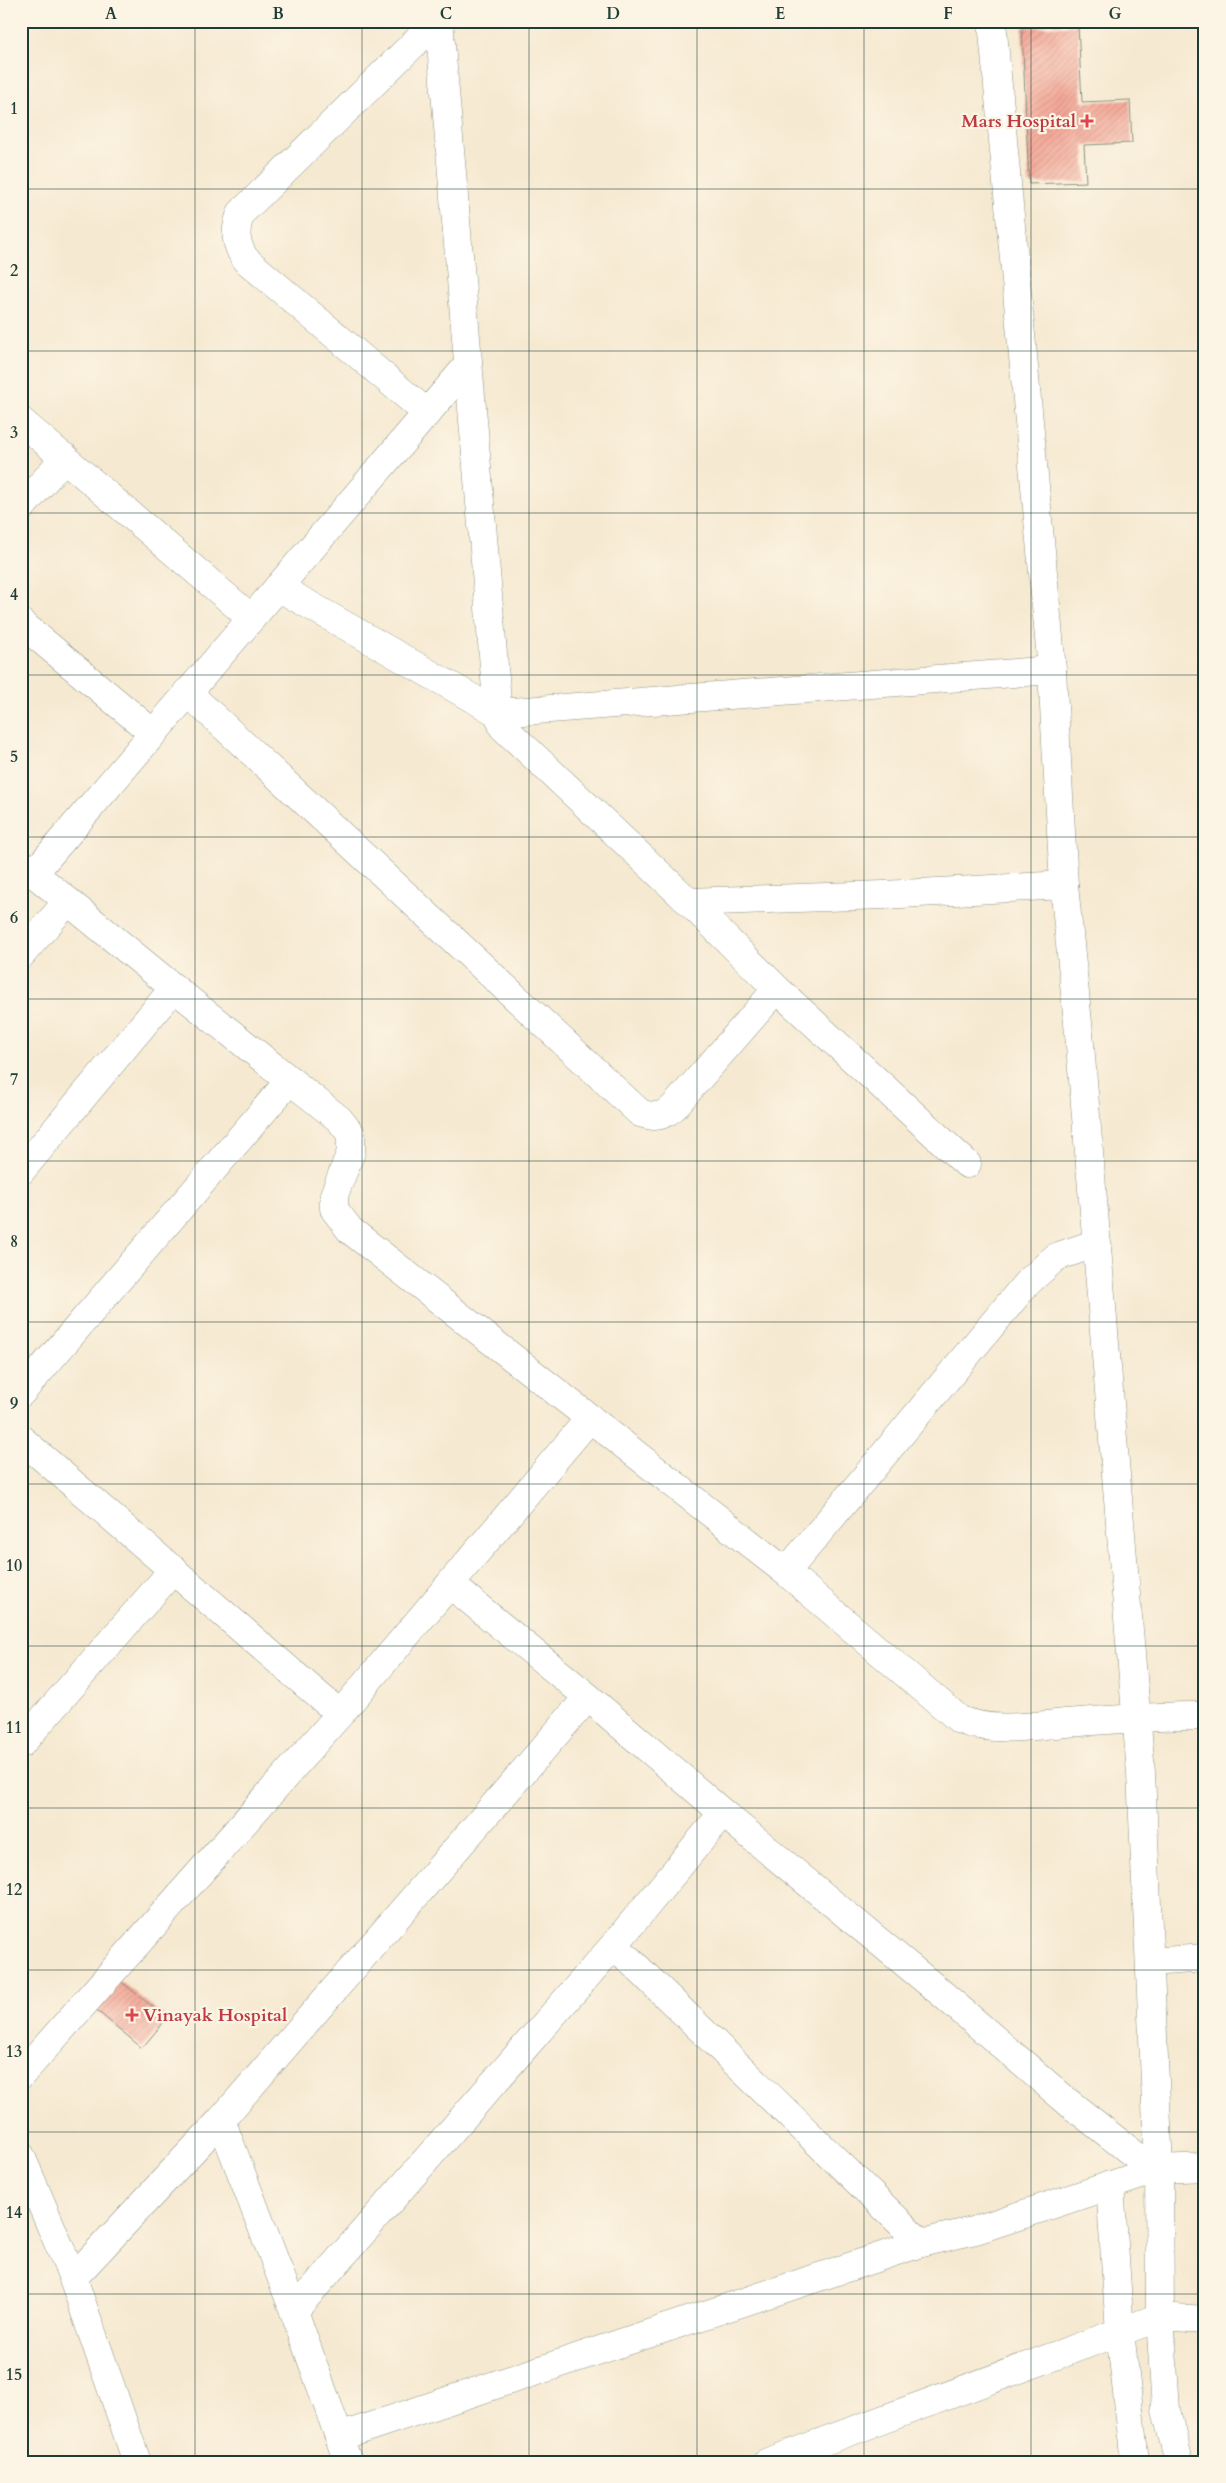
<svg xmlns="http://www.w3.org/2000/svg" width="1226" height="2483" font-family="Cardo,serif">
<defs>
<pattern id="building-hatch" width="6" height="6" patternUnits="userSpaceOnUse" patternTransform="scale(1.25)"><rect width="6" height="6" fill="#f49c8c"/><path d="M-1 1l2-2M0 6l6-6M5 7l2-2" fill="none" stroke="#c58073"/></pattern>
</defs>
<rect width="100%" height="100%" fill="#fcf5e5"/>
<filter id="ink" filterUnits="userSpaceOnUse"><feTurbulence type="fractalNoise" baseFrequency=".02" numOctaves="2"/><feDisplacementMap in="SourceGraphic" scale="10" xChannelSelector="R" yChannelSelector="G"/><feConvolveMatrix kernelMatrix="1 2 1 2 8 2 1 2 1" color-interpolation-filters="sRGB"/></filter>
<filter id="wash" filterUnits="userSpaceOnUse"><feTurbulence type="fractalNoise" baseFrequency=".0096" numOctaves="4" result="noise"/><feDisplacementMap in="SourceGraphic" scale="20" xChannelSelector="R" yChannelSelector="G"/><feGaussianBlur stdDeviation="1.12" result="paint"/><feColorMatrix in="noise" values="0 0 0 0 0 0 0 0 0 0 0 0 0 0 0 0 0 1.4 0 .05"/><feComposite in="paint" operator="in"/></filter>
<g filter="url(#wash)">
<rect width="100%" height="100%" fill="#f6e9d1"/>
<g id="blocks">
<g fill="url(#building-hatch)">
<polygon points="1078,25 1082,102 1130,100 1132,143 1084,145 1086,182 1029,184 1022,28"/>
<polygon points="119,1980 167,2018 142,2048 95,2009"/>
</g>
</g>
</g>
<g filter="url(#ink)">
<use href="#blocks" fill-opacity="0" stroke="#8a9382" stroke-width="1"/>
<g fill="none" stroke-linecap="round" stroke-linejoin="round">
<defs>
<g id="minor">
<polyline points="439,21 498,713 503,727 689,902 777,989 967,1164"/>
<polyline points="992,21 1052,670 1064,885 1079,1033 1141,1773 1159,2169 1160,2317 1166,2410 1179,2462"/>
<path d="M427 413 245 259C235 242 234 232 241 213L437 21"/>
<polyline points="21,421 251,618"/>
<polyline points="21,508 65,457"/>
<polyline points="278,587 498,713 1052,670"/>
<polyline points="21,623 153,733"/>
<path d="M187 692 640 1113C655 1118 661 1117 673 1108L777 989"/>
<path d="M21 863 174 988 339 1119 351 1134V1152L334 1195V1209L350 1230 786 1572 960 1720C994 1733 1031 1726 1066 1723 1112 1720 1159 1715 1205 1716"/>
<polyline points="34,873 468,365"/>
<polyline points="689,902 883,895 1064,885"/>
<polyline points="21,955 68,901"/>
<polyline points="21,1171 174,988"/>
<polyline points="21,1393 290,1080"/>
<polyline points="21,1439 340,1714"/>
<polyline points="786,1572 1026,1284 1056,1257 1097,1243"/>
<polyline points="450,1584 588,1697 723,1813 940,1992 1069,2103 1154,2170"/>
<polyline points="21,1744 174,1569"/>
<polyline points="614,1945 921,2243"/>
<polyline points="1150,1962 1205,1958"/>
<polyline points="21,2075 340,1714 590,1418"/>
<polyline points="221,2120 294,2311 348,2462"/>
<polyline points="21,2156 73,2278 137,2462"/>
<polyline points="1110,2185 1120,2332 1135,2462"/>
<polyline points="73,2278 221,2120 588,1697"/>
<polyline points="294,2311 614,1945 723,1813"/>
<polyline points="339,2437 921,2243 976,2230 1159,2169 1205,2167"/>
<polyline points="768,2462 1160,2317 1205,2320"/>
</g>
</defs>
<use href="#minor" stroke="#8a9382" stroke-width="29"/>
<use href="#minor" stroke="#fff" stroke-width="28"/>
</g>
</g>
<path fill="none" stroke="#1f3d34" stroke-width="1" stroke-opacity="0.55" d="M195 21V2462M362 21V2462M529 21V2462M697 21V2462M864 21V2462M1031 21V2462M21 189H1205M21 351H1205M21 513H1205M21 675H1205M21 837H1205M21 999H1205M21 1161H1205M21 1322H1205M21 1484H1205M21 1646H1205M21 1808H1205M21 1970H1205M21 2132H1205M21 2294H1205"/>
<g fill="#e0444e" stroke="#fcf5e5" stroke-width="2">
<path d="M1084.5 113.5h5v5h5v5h-5v5h-5v-5h-5v-5h5z"/>
<path d="M129.5 2007.5h5v5h5v5h-5v5h-5v-5h-5v-5h5z"/>
</g>
<g text-anchor="middle" stroke-width="4.5" stroke-linejoin="round" paint-order="stroke">
<g font-size="18" font-weight="bold" fill="#be3a42" stroke="#fcf5e5" text-anchor="end">
<text x="1076" y="127">Mars Hospital</text>
<text x="143" y="2021" text-anchor="start">Vinayak Hospital</text>
</g>
</g>
<rect width="1226" height="2483" fill="none" stroke="#fcf5e5" stroke-width="55"/>
<rect x="28" y="28" width="1170" height="2428" fill="none" stroke="#1f3d34" stroke-width="2"/>
<g font-size="16" text-anchor="middle" font-weight="bold" fill="#1f3d34">
<text x="111" y="19">A</text>
<text x="278" y="19">B</text>
<text x="446" y="19">C</text>
<text x="613" y="19">D</text>
<text x="780" y="19">E</text>
<text x="948" y="19">F</text>
<text x="1115" y="19">G</text>
<text x="14" y="114">1</text>
<text x="14" y="276">2</text>
<text x="14" y="438">3</text>
<text x="14" y="600">4</text>
<text x="14" y="762">5</text>
<text x="14" y="923">6</text>
<text x="14" y="1085">7</text>
<text x="14" y="1247">8</text>
<text x="14" y="1409">9</text>
<text x="14" y="1571">10</text>
<text x="14" y="1733">11</text>
<text x="14" y="1895">12</text>
<text x="14" y="2057">13</text>
<text x="14" y="2218">14</text>
<text x="14" y="2380">15</text>
</g>
</svg>
